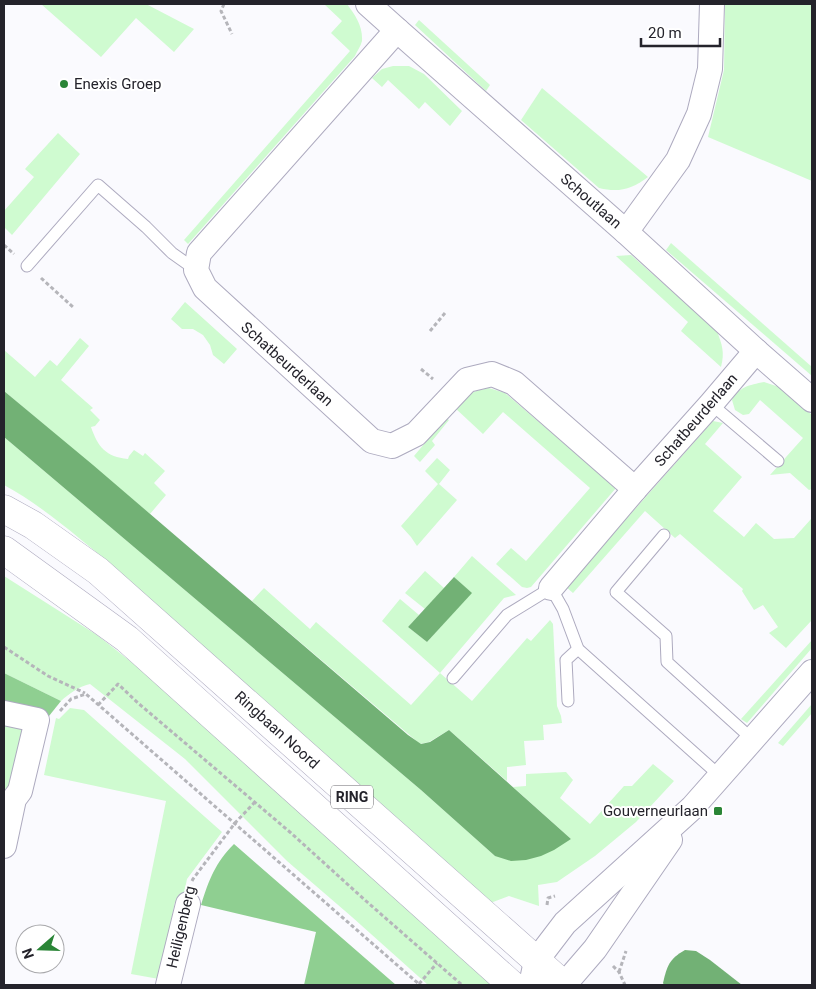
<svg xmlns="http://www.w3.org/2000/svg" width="816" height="989" font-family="Roboto,sans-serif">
<rect width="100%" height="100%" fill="#fafafe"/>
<g fill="#cffbd0">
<polygon points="41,4 146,4 194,29 174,52 136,18 101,57"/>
<path d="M324 4H347C355 15 363 26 362 41 361 46 357 51 355 56L188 244 184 240 350 51 331 33 342 21Z"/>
<polygon points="725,4 812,4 812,181 708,137 724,70"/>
<polygon points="419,20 490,85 486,91 415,25"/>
<polygon points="393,66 409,66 424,74 462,111 450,126 425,102 419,109 388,80 382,87 372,78 382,69"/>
<path d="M542 88 648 177C632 189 619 193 599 188L521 120Z"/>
<polygon points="58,133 80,154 12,235 4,227 4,211 34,177 25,169"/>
<polygon points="671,243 812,367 812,376 666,250"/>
<path d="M631 255 717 331C722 345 725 352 721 367L681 331 688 322 616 256Z"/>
<polygon points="185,302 237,349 224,364 213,355 210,345 203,335 193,329 182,329 171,319"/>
<path d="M80 338 89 346 61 380 93 408 90 410 100 420 95 426 91 427C98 447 106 457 128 459L129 456 134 450 143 456 145 453 165 471 154 483 166 495 150 514 4 391V350L35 377 50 360 57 366Z"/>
<path d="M764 382 779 387 812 415V489L809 490 790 473 770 475 803 438 760 400 749 414 743 415 735 410 732 400C739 387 749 385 764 382Z"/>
<path d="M489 388 505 393 616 488 531 587 527 588 522 587 496 564 511 548 526 561 590 488 503 412 483 434 455 408C466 394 472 391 489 388Z"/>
<polygon points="446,418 449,420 432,441 435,445 420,462 414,456"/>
<polygon points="713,421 723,423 705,444 742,477 713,511 744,537 756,523 774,539 794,538 811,519 812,519 812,620 786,648 769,633 778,627 763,605 754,610 742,591 743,589 680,534 675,538 645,511 573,593 566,587"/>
<path d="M4 437 421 790 495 856 571 839 513 787 526 786V774L566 772 573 780 560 798 590 824 624 786H632L653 764 674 781 636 822 595 856 557 882 538 885 539 906 509 896 485 905 120 572C82 541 46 508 4 485Z"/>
<polygon points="437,458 450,470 439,484 457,500 417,546 411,537 401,526 438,484 425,471"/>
<polygon points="472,556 516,595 504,598 440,673 472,701 527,638 531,641 550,620 553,624 557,706 561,716 562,723 543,725 544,740 524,741 526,765 507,767 507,781 449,730 429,742 420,744 252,601 264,588 310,629 316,622 411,705 440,673 382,621 400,599 419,615 408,627 427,642 471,593 454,577"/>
<polygon points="425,571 444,588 425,609 405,593"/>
<path d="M4 576 97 635 163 687 503 985H428L352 917 287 861 185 759 90 684C78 687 70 693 61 701L4 673Z"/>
<polygon points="812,640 812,648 747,723 741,719"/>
<polygon points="812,704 812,713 783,746 778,743"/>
<polygon points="70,708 84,710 222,832 187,879 182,903 175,902 159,979 131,974 166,801 44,775 56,718 59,719"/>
<polygon points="4,719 19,723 27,733 14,791 4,789"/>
</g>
<g fill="#8fcf91">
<polygon points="4,673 61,701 49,716 4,706"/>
<path d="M234 844 396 985H304L316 932 201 905C209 880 215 863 234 844Z"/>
</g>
<g fill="#72b175">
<polygon points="4,391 93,465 408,735 421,744 430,742 449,730 571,839 554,850 541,856 526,860 511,861 495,856 421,790 4,437"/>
<polygon points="454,577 472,593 427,642 408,627"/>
<path d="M685 950 696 951 710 960 742 985H664L663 983C667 966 669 959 685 950Z"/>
</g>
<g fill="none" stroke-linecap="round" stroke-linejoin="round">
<defs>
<g id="service">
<polyline points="27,266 98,185 146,227 172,253 196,270"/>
<polyline points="711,404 778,461"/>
<polyline points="664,535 616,592 666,636 667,662 752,739"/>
<polyline points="453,678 507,615 551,588 563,609 578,649 720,776"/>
<polyline points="568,701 566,660 578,649"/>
</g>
<g id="minor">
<polyline points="368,4 397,30 626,232 756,351 812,400"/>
<polyline points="397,30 199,253 196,270 205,288 372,441 392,446 416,434 467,380 492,374 514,383 635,489"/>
<polyline points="626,232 678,160 699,114 710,69 712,4"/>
<polyline points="551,588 635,489 711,404 756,351"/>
<polyline points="4,713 37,720 20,791 14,799 4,846"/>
<polyline points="168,985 188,904"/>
<polyline points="531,985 536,961 565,923 692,808 812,672"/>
<polyline points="564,985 595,949 670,840"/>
</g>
<g id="primary">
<polyline points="4,509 33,525 98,571 564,985"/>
<polyline points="4,550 127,639 512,985"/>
</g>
</defs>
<use href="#service" stroke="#adaabf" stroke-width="13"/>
<use href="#minor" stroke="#adaabf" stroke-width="26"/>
<use href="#primary" stroke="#adaabf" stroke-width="29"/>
<g stroke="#b5b5ba" stroke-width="3" stroke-dasharray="4 2.5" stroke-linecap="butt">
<polyline points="224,4 221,11 232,34"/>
<polyline points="4,245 14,254"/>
<polyline points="41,278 74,308"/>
<polyline points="430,331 445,313"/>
<polyline points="421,369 433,379"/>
<polyline points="4,647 48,676 85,693"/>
<polyline points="98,705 118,684 138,703 291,833 366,901 462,985"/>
<polyline points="60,711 71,699 86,694 420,985"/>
<polyline points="192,881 193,879 235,823 254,803"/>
<polyline points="547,905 548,898 555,896"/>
<polyline points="613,966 619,972 625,985"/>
<polyline points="619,972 626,951"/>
<polyline points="419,984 437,963"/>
</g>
<use href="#service" stroke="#fff" stroke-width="11"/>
<use href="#minor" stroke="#fff" stroke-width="24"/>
<use href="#primary" stroke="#fff" stroke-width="28"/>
</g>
<g fill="#2a8536" stroke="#fff" stroke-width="2">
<circle cx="64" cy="84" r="5"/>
<rect x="713" y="806" width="10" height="10" rx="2.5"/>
</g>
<g text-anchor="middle" stroke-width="4" stroke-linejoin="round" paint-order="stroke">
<rect fill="#fff" stroke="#66656b" stroke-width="1" x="331" y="785.5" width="42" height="23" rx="4"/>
<g font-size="14" font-weight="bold" fill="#24232b">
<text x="352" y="802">RING</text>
</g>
<g font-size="15" fill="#24232b" stroke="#fff" text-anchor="start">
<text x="74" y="89">Enexis Groep</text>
<text x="708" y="816" text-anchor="end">Gouverneurlaan</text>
</g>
<g font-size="15" fill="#24232b" stroke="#fff">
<text transform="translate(591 201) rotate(41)" y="5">Schoutlaan</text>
<text transform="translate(287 364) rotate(42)" y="5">Schatbeurderlaan</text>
<text transform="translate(696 420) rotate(-49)" y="5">Schatbeurderlaan</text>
<text transform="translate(277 730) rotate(42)" y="5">Ringbaan Noord</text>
<text transform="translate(181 927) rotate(-77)" y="5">Heiligenberg</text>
</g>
</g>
<rect width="816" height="989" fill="none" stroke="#24232b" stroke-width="10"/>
<g transform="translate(40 949) rotate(250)"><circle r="24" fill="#ffffff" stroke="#a7a7aa"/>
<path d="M0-4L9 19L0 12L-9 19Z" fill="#2a8536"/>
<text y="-8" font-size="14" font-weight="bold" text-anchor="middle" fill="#24232b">N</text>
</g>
<path d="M641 38v8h79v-8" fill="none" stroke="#24232b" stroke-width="2.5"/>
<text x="648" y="38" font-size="15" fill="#24232b" stroke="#ffffff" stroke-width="4" paint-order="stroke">20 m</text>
</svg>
